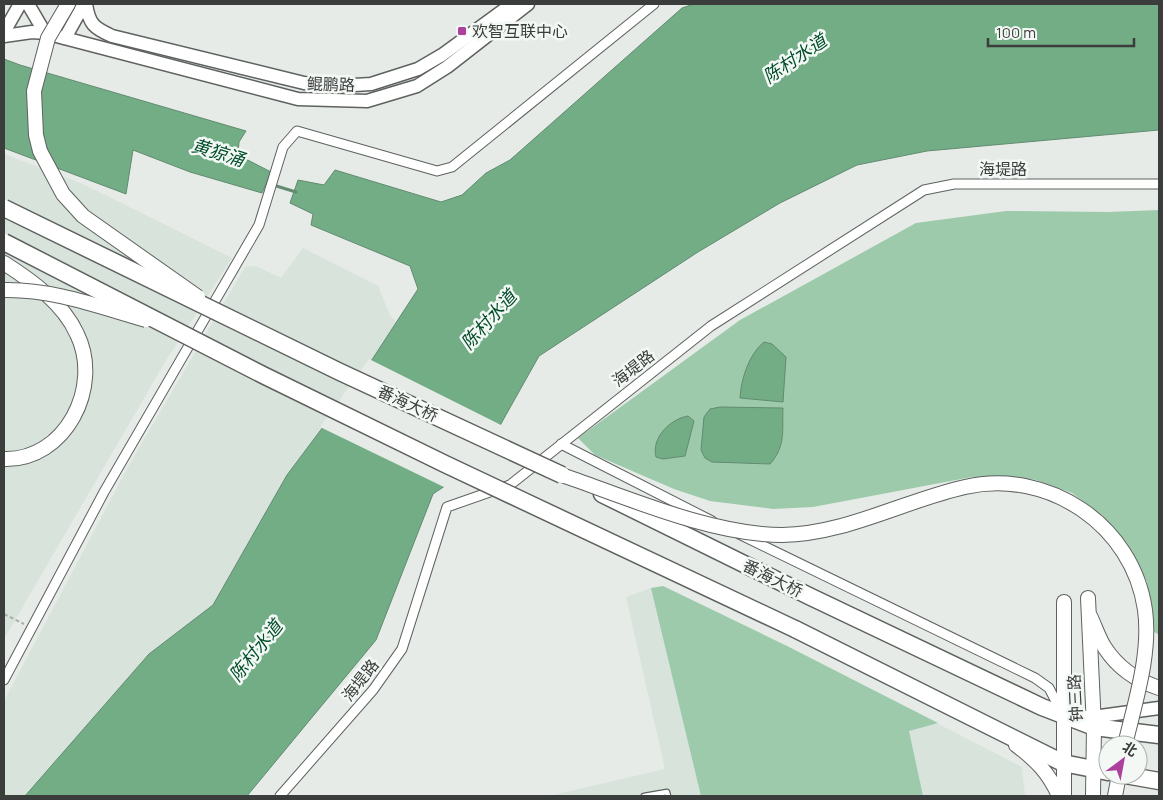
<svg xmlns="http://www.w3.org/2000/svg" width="1163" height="800" font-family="Manrope,'Noto Sans SC',sans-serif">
<rect width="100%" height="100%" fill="#e6ebe8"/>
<g fill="#d7e3db">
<polygon points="4,154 83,184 232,258 165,362 4,639"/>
<polygon points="303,248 378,286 390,315 396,322 362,375 287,475 213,605 149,654 25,796 4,796 4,701 129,465 245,267 256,266 281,278"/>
<polygon points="663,586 787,646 1022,767 1025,796 549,796 665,769 626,597 651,588"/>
</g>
<g fill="#9dcaab">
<polygon points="1159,210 1159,635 1150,629 1147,582 1127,543 1103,516 1072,493 1036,480 1008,476 972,477 813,507 773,509 710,501 674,489 595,455 578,438 740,320 916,223 1006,211 1108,212"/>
<polygon points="663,586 787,646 938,723 909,731 923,796 701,796 651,588"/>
</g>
<g fill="#72ad86" stroke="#628b70">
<polygon points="694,4 1159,4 1159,130 927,151 857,165 780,203 698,252 539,356 479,463 433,494 376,640 247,796 25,796 149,654 213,605 287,475 362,375 418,289 410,266 311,225 313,214 290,203 298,180 324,185 335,170 441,202 462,195 486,173 510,160 682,8"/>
<polygon points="4,59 20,65 246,131 239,142 238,155 271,172 262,193 190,172 133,150 126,194 4,148"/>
<path d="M764 342 772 344 786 357 783 402 740 398C741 379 749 354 764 342Z"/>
<path d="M720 407 783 408C782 431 786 446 770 464L712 462 705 458 701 450 704 417 710 409Z"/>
<path d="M688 416 694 421 685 456 663 459 656 457C651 438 670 419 688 416Z"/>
</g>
<polygon fill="#e6ebe8" points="369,359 503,426 481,464 446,488 320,427"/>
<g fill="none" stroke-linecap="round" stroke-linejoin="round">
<polyline stroke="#628b70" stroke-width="3" points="273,185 296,192"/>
<defs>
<polyline id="lane" points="644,796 667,792 668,796"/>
<g id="street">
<polyline points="561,444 712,521"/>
<polyline points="739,534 1035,678 1049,688 1062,713"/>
<polyline points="4,680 104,492 259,225 283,147 297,131 437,171 452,167 654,4"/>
<polyline points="280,796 373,690 402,649 447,507 510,485 711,326 924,190 954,184 1159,184"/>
</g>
<g id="secondary">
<polyline points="28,4 45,33"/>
<path d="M86 4C89 24 94 28 112 36L304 83 337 86 371 84 418 69 442 55 512 4"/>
<polyline points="4,32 20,4"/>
<polyline points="4,36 32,32 45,33 298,99 367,101 417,86 447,67 528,4"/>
<polyline points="65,38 84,4"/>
<polyline points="1085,717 1093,717 1159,708"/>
</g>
<g id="primary">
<path d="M4 263C32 281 63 303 77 334 103 387 65 461 4 459"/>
<polyline points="1088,598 1094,727 1093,796"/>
<polyline points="1064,602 1064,796"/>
<path d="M1090 616C1095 626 1099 639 1105 648 1118 668 1138 681 1159 688"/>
<path d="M1016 745C1036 760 1049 773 1059 796"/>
<polyline points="1115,796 1119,775"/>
</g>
<g id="highway">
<polyline points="602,494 811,597 1042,707 1094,727 1159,735"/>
<polyline points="795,629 1063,763 1108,772"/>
<polyline points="1125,775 1159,781"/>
</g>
</defs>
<use href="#lane" stroke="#5e625f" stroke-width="7"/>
<use href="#street" stroke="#5e625f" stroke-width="11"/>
<use href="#secondary" stroke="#5e625f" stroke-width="15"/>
<use href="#primary" stroke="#5e625f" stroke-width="16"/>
<use href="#highway" stroke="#5e625f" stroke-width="19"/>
<polyline stroke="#aaaeab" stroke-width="2" stroke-dasharray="4 2.5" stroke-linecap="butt" points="4,614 24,624"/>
<use href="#lane" stroke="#fff" stroke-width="4.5"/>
<use href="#street" stroke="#fff" stroke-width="9"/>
<use href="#secondary" stroke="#fff" stroke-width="12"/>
<use href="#primary" stroke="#fff" stroke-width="14"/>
<use href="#highway" stroke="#fff" stroke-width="16"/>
<defs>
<g id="primary-bridge">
<polyline points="68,4 48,38 34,91 36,135 40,151 63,194 83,216 198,297"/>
<path d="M4 290C53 289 100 307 146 320"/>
<path d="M562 475C628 498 713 535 782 535 846 534 903 501 965 487 1048 468 1133 525 1145 610 1151 654 1135 702 1125 745"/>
</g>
<g id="highway-bridge">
<polyline points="4,208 340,372 562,475"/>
<polyline points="4,242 263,375 445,464 795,629"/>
</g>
</defs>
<use href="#primary-bridge" stroke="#5e625f" stroke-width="16" stroke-linecap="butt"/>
<use href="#highway-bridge" stroke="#5e625f" stroke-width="19" stroke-linecap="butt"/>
<use href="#primary-bridge" stroke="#fff" stroke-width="14"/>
<use href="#highway-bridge" stroke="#fff" stroke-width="16"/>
</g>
<rect fill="#ae3f9c" stroke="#f3f8f5" stroke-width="2" x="457" y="26" width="10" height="10" rx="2.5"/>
<g text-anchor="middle" stroke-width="5" stroke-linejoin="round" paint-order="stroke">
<g font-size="16" fill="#3b3d3c" stroke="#f3f8f5" text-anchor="start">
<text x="472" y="37">欢智互联中心</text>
</g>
<g font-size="16" fill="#3b3d3c" stroke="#f3f8f5">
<text transform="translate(331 84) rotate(2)" y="6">鲲鹏路</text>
<text x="1003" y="175">海堤路</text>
<text transform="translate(633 368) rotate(-38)" y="6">海堤路</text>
<text transform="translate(408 403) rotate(25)" y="6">番海大桥</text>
<text transform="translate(773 578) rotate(26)" y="6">番海大桥</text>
<text transform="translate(360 680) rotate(-52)" y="6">海堤路</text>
<text transform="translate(1075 698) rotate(-93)" y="6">钟三路</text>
</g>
<g font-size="18" font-style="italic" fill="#014d29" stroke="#f3f8f5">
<text transform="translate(795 59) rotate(-34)" y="6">陈村水道</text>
<text transform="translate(218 153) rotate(17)" y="6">黄猄涌</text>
<text transform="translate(489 320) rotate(-48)" y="6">陈村水道</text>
<text transform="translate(256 651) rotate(-51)" y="6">陈村水道</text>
</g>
</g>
<rect width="1163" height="800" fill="none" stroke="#3b3d3c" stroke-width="10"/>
<g transform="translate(1123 760) rotate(32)"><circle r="24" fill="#f3f8f5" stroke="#a9adab"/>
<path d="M0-4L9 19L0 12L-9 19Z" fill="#ae3f9c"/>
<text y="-8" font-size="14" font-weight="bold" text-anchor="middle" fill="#3b3d3c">北</text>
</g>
<path d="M988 38v8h146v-8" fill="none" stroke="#3b3d3c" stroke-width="2.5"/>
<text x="996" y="38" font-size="15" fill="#3b3d3c" stroke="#f3f8f5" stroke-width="4" paint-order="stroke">100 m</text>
</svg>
